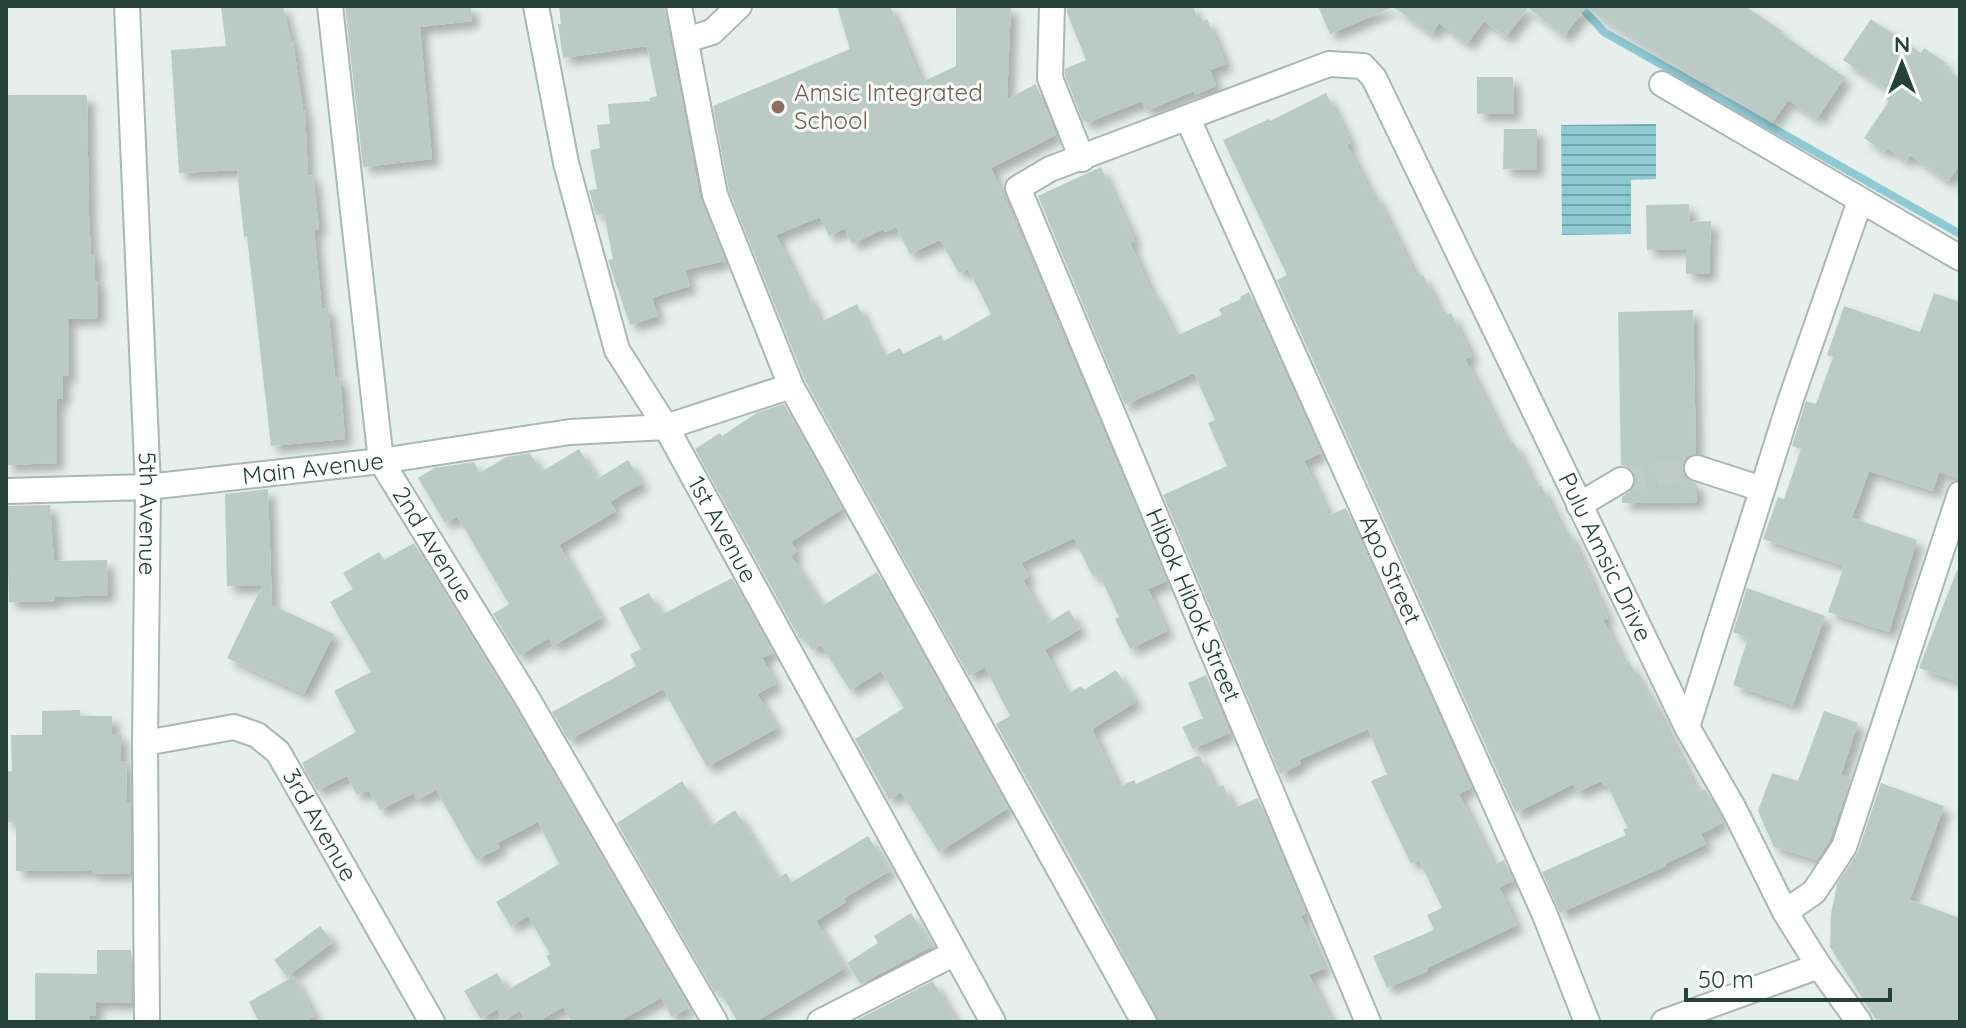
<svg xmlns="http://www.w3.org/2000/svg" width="1966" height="1028" font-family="Quicksand,sans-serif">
<defs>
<pattern id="water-rules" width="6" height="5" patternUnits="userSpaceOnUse" patternTransform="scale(2)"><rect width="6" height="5" fill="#8ec9d4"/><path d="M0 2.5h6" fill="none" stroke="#74a5ad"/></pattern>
<filter id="shadow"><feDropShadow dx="7" dy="7" stdDeviation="4" flood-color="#0004"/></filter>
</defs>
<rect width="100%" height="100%" fill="#e6efeb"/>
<polygon fill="url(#water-rules)" points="1656,124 1656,179 1631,180 1631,234 1562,235 1561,125"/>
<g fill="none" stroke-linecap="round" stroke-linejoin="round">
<polyline stroke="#8ec9d4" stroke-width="8" points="1580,6 1604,32 1960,234"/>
</g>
<g fill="#bbcac4" fill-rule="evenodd" filter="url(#shadow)">
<polygon points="221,6 283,6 291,41 293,41 303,110 305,110 308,176 313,175 319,229 314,230 322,309 328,308 335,377 340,377 345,439 271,446 247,236 244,237 237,170 179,173 171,50 226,46"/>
<polygon points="345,6 471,6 472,21 420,27 432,159 363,167"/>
<polygon points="559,6 664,6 700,198 725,261 685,270 690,286 652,298 658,316 630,325 608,260 613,259 604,214 596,215 589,190 597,189 590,150 600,148 597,125 610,124 608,104 650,101 649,98 657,96 647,46 563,58 558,24 561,24"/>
<path d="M837 6H890L922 82 956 66V6H1011L1007 99 1036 84 1056 135 991 168 1167 581 1148 589 1167 631 1130 649 1115 619 1119 617 1099 574 1093 577 1074 538 1021 563 1029 576 1023 580 1048 623 1069 610 1080 629 1045 650 1067 694 1081 686 1084 690 1116 670 1136 702 1092 729 1119 787 1134 780 1136 784 1199 755 1215 788 1223 785 1234 808 1258 798 1306 913 1301 916 1325 968 1309 975 1332 1022H1159L1087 886 996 724 1010 716 985 667 969 676 805 380 729 191 713 106 850 49ZM820 217 829 236 845 228 852 244 883 229 885 232 896 227 910 254 940 240 959 273 968 269 991 314 944 341 941 335 903 354 900 348 883 357 857 304 821 322 808 294 805 295 776 235Z"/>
<polygon points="1067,6 1193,6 1199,23 1207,19 1226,64 1210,70 1216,86 1195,95 1194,91 1146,111 1142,101 1087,123 1086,120 1083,122 1065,75 1065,69 1086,60 1067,13"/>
<polygon points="1318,6 1745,6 1782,31 1780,33 1845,77 1817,119 1788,100 1772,123 1704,80 1702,83 1586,8 1564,36 1528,8 1506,37 1484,21 1467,44 1439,23 1432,34 1393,7 1330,34"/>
<polygon points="1871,19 1921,53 1924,48 1946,63 1943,67 1960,79 1960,165 1948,181 1910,155 1906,161 1887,148 1884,152 1864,138 1889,101 1883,97 1888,90 1843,60"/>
<polygon points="1477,77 1513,77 1514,114 1477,114"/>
<polygon points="1326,93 1351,143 1347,145 1373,196 1376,195 1417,278 1423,275 1443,317 1451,313 1472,356 1465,359 1509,445 1514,443 1536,488 1541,485 1565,534 1569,532 1608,618 1603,620 1625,664 1629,662 1656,707 1698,792 1705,789 1722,823 1701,834 1706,844 1665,864 1666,866 1560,913 1542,872 1626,835 1623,830 1628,828 1607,785 1604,786 1601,781 1577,792 1573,784 1516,813 1277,280 1287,275 1223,140 1269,119 1270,121"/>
<polygon points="6,95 87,95 89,216 91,254 95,254 95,281 98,281 98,318 68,319 69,376 63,376 63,399 57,399 57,463 6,465"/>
<polygon points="1504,129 1537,129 1537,170 1503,169"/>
<polygon points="1101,167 1135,241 1130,243 1153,295 1155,294 1176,336 1222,315 1219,309 1241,299 1240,297 1249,292 1321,453 1304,461 1329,515 1346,508 1471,788 1459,794 1494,865 1504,860 1513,881 1499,887 1517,925 1427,968 1428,971 1387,988 1373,956 1434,930 1427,915 1442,908 1419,860 1411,864 1371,781 1387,774 1368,729 1299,760 1301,764 1280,774 1163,495 1227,466 1208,423 1215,420 1194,373 1125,405 1038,196"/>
<polygon points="1689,204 1690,222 1711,221 1709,274 1686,274 1686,249 1647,250 1646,205"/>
<polygon points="1934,293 1960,302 1960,479 1939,472 1933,491 1869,471 1852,518 1917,540 1889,632 1828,612 1844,566 1763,539 1778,497 1784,499 1801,449 1792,446 1806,401 1816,404 1833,357 1827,355 1844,306 1920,332"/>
<polygon points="1693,310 1696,453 1686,457 1682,470 1686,479 1697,484 1697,502 1622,503 1622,497 1634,488 1636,479 1629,467 1621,465 1618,312"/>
<polygon points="784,404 842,509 791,542 797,551 791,556 822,606 877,572 943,692 946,697 944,698 1008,808 939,852 901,792 889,800 856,741 855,739 904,708 881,671 850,690 821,645 812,650 804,636 800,639 695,449 720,433 722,436 758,412"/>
<polygon points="579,449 597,479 628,460 642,483 610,502 616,511 559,545 601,618 553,646 549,638 519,656 493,614 509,604 457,516 445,523 418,478 434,468 474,462 480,473 506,457 530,453 541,472"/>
<polygon points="268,489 272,605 334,634 304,694 227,658 262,586 227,586 225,494"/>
<polygon points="50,505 54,561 107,560 108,595 55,597 55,601 9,602 6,506"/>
<polygon points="414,543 511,701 689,1008 672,1017 661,998 618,1022 571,1022 563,1007 538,1022 527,1022 520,1011 503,1020 497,1009 481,1019 464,991 497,973 507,990 551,965 546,956 550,954 528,916 511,926 496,902 559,864 538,822 497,843 500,848 476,860 436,790 417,800 414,793 380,810 369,790 357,795 347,776 317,790 308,775 302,763 356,732 334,691 371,672 330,602 353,589 343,573 379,552 384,560"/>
<polygon points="1957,570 1960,571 1960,682 1919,668"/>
<polygon points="732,578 773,653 762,658 776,684 757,694 777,728 707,767 663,689 569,740 552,712 636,666 630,654 641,649 619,608 649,593 661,615"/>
<polygon points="1747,588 1825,616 1793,705 1733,685 1748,638 1733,632"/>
<polygon points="1206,675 1230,733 1193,749 1182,727 1203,718 1188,683"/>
<polygon points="80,710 80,716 112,716 112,734 121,734 121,761 126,761 127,802 130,802 131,873 92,874 92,870 16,871 16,822 6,822 6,771 12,771 11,735 42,735 42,711"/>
<polygon points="1824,711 1858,723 1841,775 1851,779 1830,840 1817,860 1774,847 1758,811 1772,773 1798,781"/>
<polygon points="682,781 711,826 735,810 778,878 786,873 792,882 868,836 890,871 844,898 846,902 816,921 845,968 755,1022 738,1022 719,990 715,993 617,823"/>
<polygon points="1881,783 1944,806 1910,900 1960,918 1960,1022 1885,1022 1875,1018 1830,947 1831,914 1837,884 1858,852"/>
<polygon points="911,913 932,946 861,984 847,963 878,943 874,936"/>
<polygon points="320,926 333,942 287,977 274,960"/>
<polygon points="97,950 131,950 132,1003 96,1002 96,1016 90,1016 90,1022 35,1022 35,973 97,974"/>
<polygon points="294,976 315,1016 303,1022 259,1022 249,1002"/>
<polygon points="933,981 957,1022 853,1022"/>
</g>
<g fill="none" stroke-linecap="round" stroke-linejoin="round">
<polyline stroke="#bfccc8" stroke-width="24" stroke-dasharray="24 12" stroke-linecap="butt" points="1621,480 1697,468"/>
<defs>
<g id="minor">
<path id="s1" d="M127 6 148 487 145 743 147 1022"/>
<path id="s2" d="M330 6 381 461 524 693 715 1022"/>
<path id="s3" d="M536 6 566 163 617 350 666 427 993 1022"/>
<polyline points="679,6 715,195 791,386 1144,1022"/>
<polyline points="1052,6 1050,78 1082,159"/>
<polyline points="686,40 712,32 739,6"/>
<polyline points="1662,84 1960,258"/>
<path id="s4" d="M1188 119 1545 915 1587 1022"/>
<polyline points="1697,468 1762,489"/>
<path id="s5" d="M6 491 148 487 381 461 570 432 666 427 791 386"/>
<polyline points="1579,505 1621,480"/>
<polyline points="1687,727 1791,399 1860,201"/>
<path id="s6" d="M145 743 234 727 257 735 278 752 432 1022"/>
<polyline points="1785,912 1814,892 1844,847 1960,494"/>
<polyline points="820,1022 953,954"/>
<path id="s7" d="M1368 1022 1018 188 1050 169 1329 64 1363 66 1374 78 1687 727 1734 809 1785 912 1819 966 1859 1022"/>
<polyline points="1664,1022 1819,966"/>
</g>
</defs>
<use href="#minor" stroke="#a8b8b2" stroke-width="28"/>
<use href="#minor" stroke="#fff" stroke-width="24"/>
</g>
<circle fill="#8d6e63" stroke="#f7fbf9" stroke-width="3" cx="778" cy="107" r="8"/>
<g text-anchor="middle" stroke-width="6" stroke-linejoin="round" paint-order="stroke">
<g font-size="24" fill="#785e54" stroke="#f7fbf9" text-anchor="start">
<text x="794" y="101">Amsic Integrated<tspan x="794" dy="28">School</tspan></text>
</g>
<g font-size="24" fill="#24423a" stroke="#f7fbf9">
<text dy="8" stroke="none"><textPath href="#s5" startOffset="308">Main Avenue</textPath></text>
<text dy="8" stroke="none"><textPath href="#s1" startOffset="508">5th Avenue</textPath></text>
<text dy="8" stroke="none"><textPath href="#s3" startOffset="562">1st Avenue</textPath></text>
<text dy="8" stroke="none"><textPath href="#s2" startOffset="556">2nd Avenue</textPath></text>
<text dy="8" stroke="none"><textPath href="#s7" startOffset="1822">Pulu Amsic Drive</textPath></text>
<text dy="8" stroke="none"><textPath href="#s4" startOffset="494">Apo Street</textPath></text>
<text transform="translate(1193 605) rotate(67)" y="8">Hibok Hibok Street</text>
<text dy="8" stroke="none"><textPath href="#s6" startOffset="226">3rd Avenue</textPath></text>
</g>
</g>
<rect width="1966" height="1028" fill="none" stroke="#24423a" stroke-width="16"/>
<g transform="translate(1902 64)" stroke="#f7fbf9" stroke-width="6" paint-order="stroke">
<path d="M0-6L14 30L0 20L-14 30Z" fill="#24423a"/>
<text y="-12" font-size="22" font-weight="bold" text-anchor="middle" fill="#24423a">N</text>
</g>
<path d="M1686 988v12h204v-12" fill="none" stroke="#24423a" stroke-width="4"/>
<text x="1698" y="988" font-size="24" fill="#24423a" stroke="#f7fbf9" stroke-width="6" paint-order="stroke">50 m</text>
</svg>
